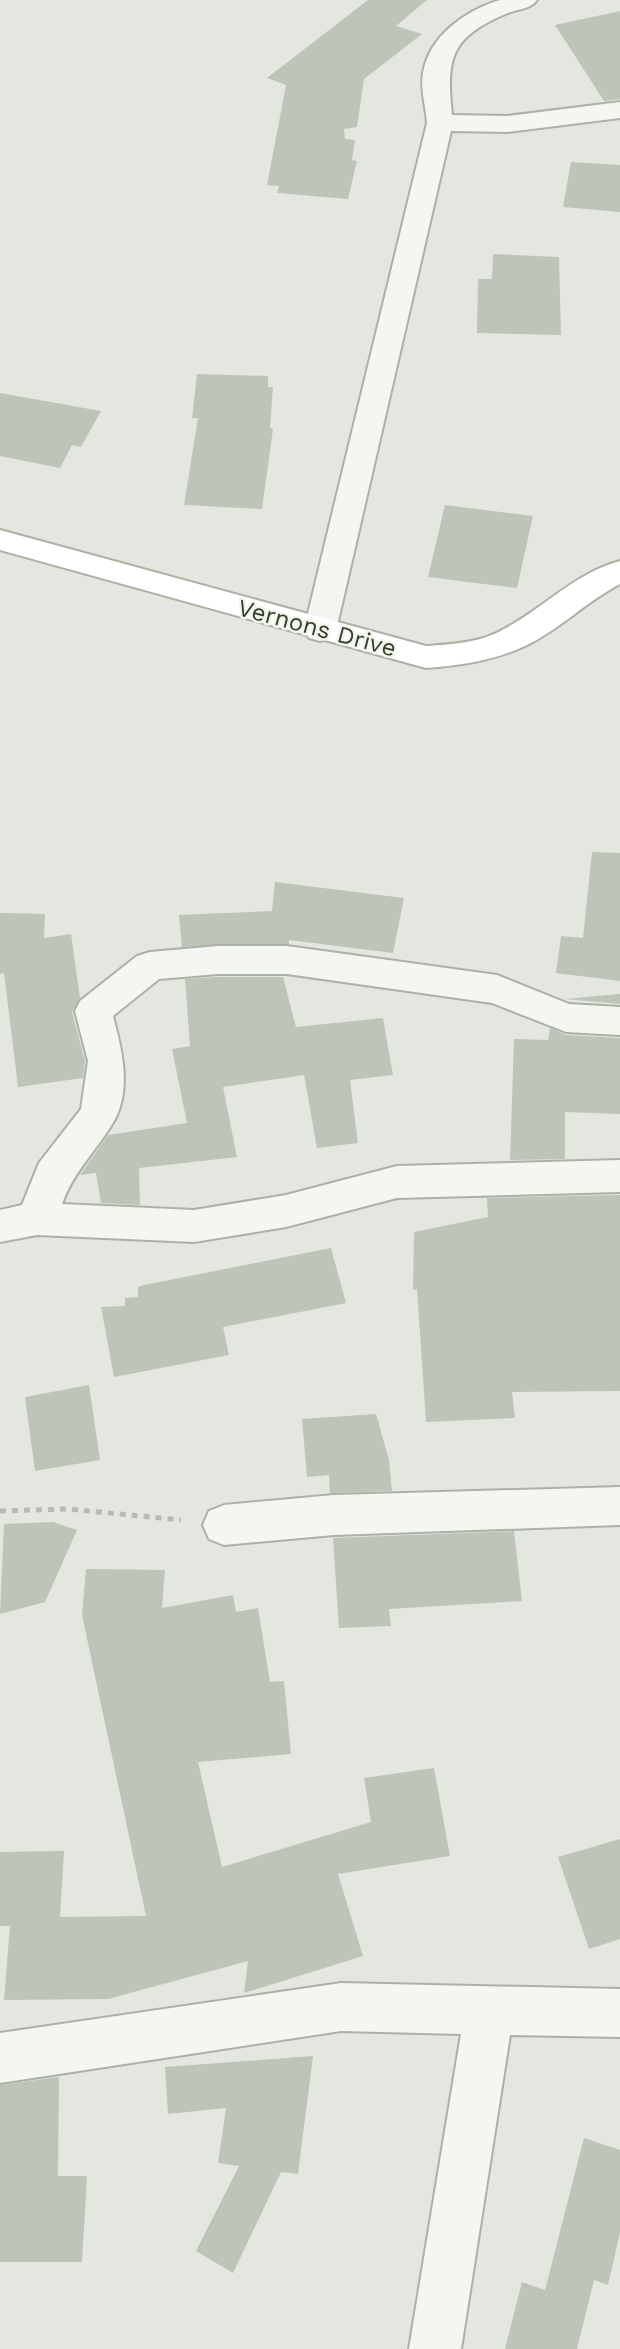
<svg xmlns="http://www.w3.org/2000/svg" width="620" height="2349" font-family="'Work Sans',sans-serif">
<rect width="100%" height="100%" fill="#e4e7df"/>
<g fill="#bec4b7">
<polygon points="368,0 427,0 396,26 422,34 364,79 357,127 344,129 345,139 355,140 352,160 357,161 348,199 277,193 279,186 267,185 286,85 267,78"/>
<polygon points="620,11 620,99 604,101 555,25"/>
<polygon points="571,162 620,165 620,212 563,207"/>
<polygon points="493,254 559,257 561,335 477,333 478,279 492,279"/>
<polygon points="197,374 268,376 268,387 273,387 270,428 273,429 262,509 184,505 198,418 192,418"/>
<polygon points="0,393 101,411 81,447 72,445 60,468 0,456"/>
<polygon points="445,505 533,516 517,588 428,577"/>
<polygon points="592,852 620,853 620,981 556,973 561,936 583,938"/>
<polygon points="275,882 404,898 393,953 289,940 289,944 182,947 179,915 272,911"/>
<polygon points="0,913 45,914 44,938 71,934 80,998 72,1012 85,1061 83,1078 18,1087 4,973 0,974"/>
<polygon points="218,977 283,977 296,1027 383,1018 393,1075 350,1080 358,1143 317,1148 304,1075 223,1087 237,1157 139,1168 140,1205 101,1203 96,1173 80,1175 108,1135 187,1123 172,1049 190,1046 185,979"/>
<polygon points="620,994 620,1004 565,999"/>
<polygon points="550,1028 566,1035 620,1038 620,1114 565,1112 565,1159 510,1160 514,1039 548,1040"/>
<polygon points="620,1195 620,1391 512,1392 515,1418 426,1422 417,1289 413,1290 414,1232 488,1217 487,1198"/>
<polygon points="331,1248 346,1303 223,1327 229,1355 114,1377 101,1307 125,1306 125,1298 138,1297 138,1287 144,1285"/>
<polygon points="89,1385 100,1460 35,1471 25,1397"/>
<polygon points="376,1414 389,1460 392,1491 330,1493 329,1475 307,1477 302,1419"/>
<polygon points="53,1522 77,1530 45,1602 0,1614 4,1524"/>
<polygon points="514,1531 522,1601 389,1609 391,1626 339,1628 333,1538"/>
<polygon points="86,1569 165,1570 162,1608 233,1595 236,1612 258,1608 270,1682 284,1681 291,1754 198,1762 222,1867 371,1822 364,1778 434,1768 450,1856 338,1874 363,1956 244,1993 248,1961 108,1999 4,2000 10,1926 0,1926 0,1852 64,1851 60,1917 146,1916 82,1615"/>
<polygon points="620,1839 620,1939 589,1949 558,1857"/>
<polygon points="313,2056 298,2174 281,2172 233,2273 196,2251 239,2166 218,2163 226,2108 168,2114 165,2067"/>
<polygon points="59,2077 58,2176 87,2176 82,2262 0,2262 0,2085"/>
<polygon points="584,2138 620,2150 620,2233 608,2285 594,2280 577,2349 505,2349 522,2282 545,2290"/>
</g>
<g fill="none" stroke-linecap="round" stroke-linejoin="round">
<defs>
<g id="street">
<path d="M500 0H537C531 9 518 9 508 13 450 37 446 58 452 115L507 116 620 102V118L507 132 451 131 336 630 331 638 320 641 309 638 304 630 427 123C426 108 420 88 423 73 429 36 466 10 500 0Z"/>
<path d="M218 946H287L497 975 569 1004 620 1007V1035L566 1032 492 1003 287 974H218L159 979 113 1016C122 1050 133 1093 111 1126 94 1153 73 1173 62 1204L194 1210 286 1195 397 1166 620 1160V1192L397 1198 286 1227 194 1242 37 1235 0 1242V1210L22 1205 39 1163 81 1109 88 1061 75 1011 80 1001 137 956 150 952Z"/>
<polygon points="620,1487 620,1525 334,1535 224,1545 209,1539 203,1525 209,1511 224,1505 334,1495"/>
<polygon points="341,1983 620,1989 620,2037 510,2035 461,2349 409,2349 461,2034 341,2031 0,2083 0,2033"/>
</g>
<path id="secondary" d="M0 530 426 646C454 644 480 643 504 629 544 608 575 573 620 561V584C587 601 559 630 525 646 492 661 462 665 426 668L0 550Z"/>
</defs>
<use href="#street" stroke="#acb1a5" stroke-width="4"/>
<use href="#secondary" stroke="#acb1a5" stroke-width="4"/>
<polyline stroke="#b7bbb2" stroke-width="5" stroke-dasharray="6 6" stroke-linecap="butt" points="0,1511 68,1509 181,1520"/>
<use href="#street" fill="#f4f6f2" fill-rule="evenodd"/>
<use href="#secondary" fill="#fff" fill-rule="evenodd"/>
</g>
<g text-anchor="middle" stroke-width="5" stroke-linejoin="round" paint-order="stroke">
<g font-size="24" fill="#343d29" stroke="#f2f5ee">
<text transform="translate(317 628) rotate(15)" y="8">Vernons Drive</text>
</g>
</g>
</svg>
